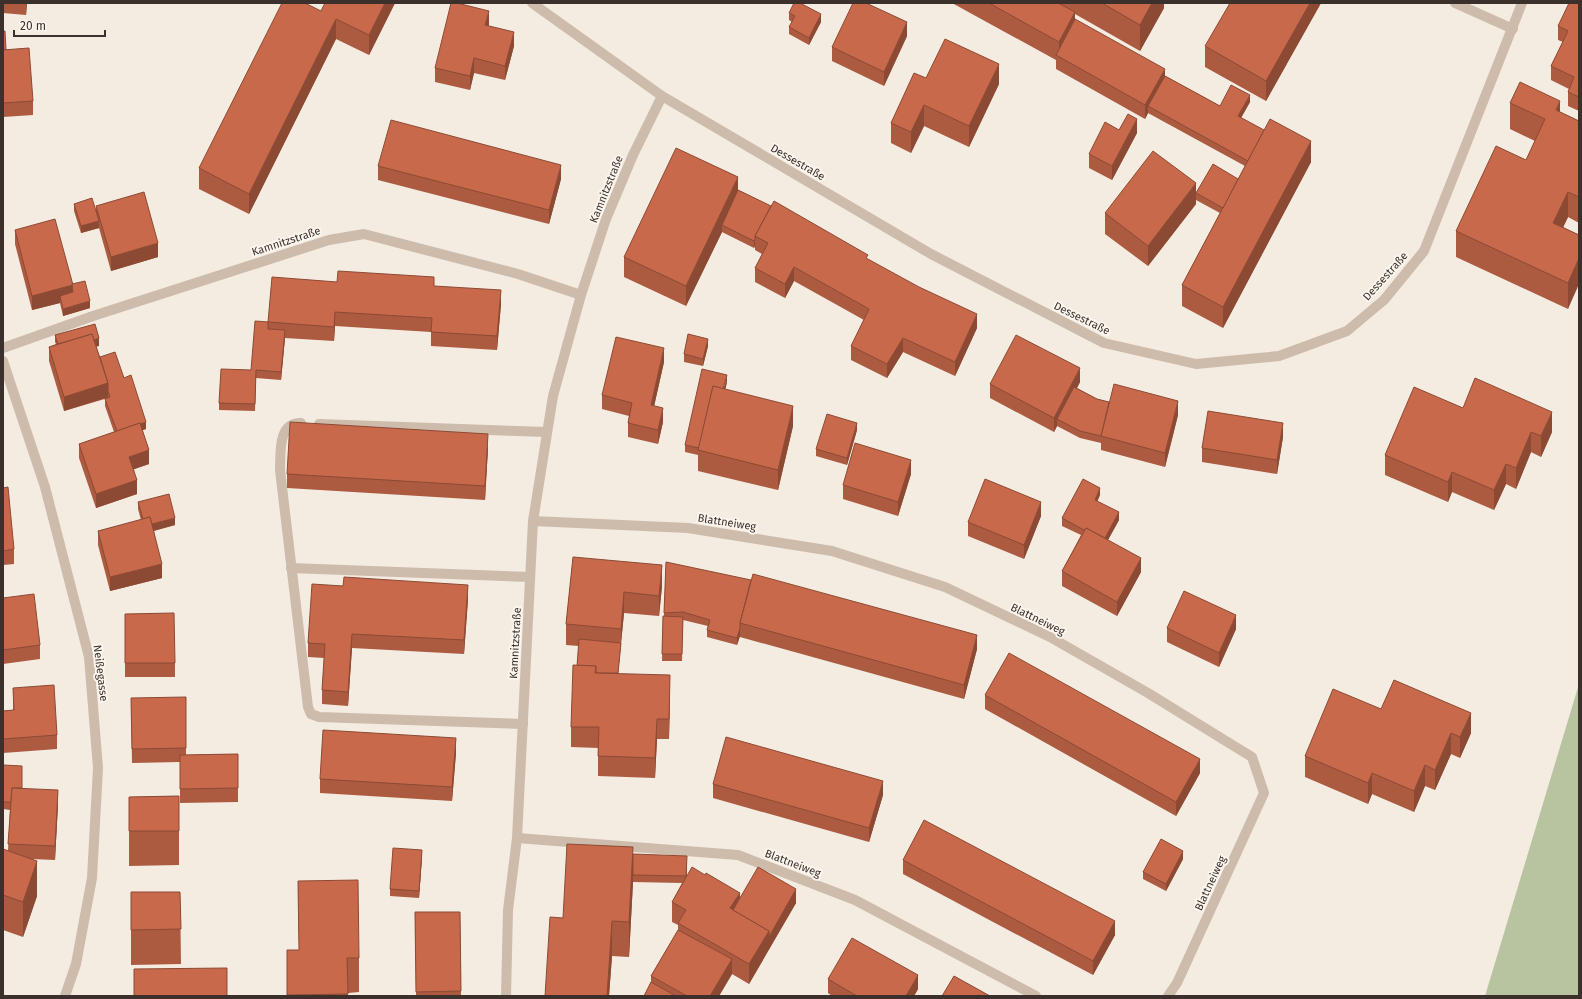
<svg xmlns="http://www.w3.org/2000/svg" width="1582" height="999" font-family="'Fira Sans',sans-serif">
<rect width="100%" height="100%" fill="#f4ebe1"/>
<polygon fill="#b8c4a0" points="1579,684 1579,996 1485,996"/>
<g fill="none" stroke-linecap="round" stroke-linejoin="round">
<g stroke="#cdbbac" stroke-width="10">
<path d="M301 423C277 423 281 453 280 470L308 707 311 714 319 717 523 724"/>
<polyline points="319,424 547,432"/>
<polyline points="291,568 530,577"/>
</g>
<g stroke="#cdbbac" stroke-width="10">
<polyline points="532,3 662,96 931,254 1104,343 1196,364 1279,356 1347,331 1384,300 1424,251 1522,3"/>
<polyline points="1455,3 1513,29"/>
<polyline points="3,348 93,316 329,240 364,234 518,274 581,295"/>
<polyline points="3,361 45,487 89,657 98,768 92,878 76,964 65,996"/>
<polyline points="533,521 688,528 832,551 945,587 1050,637 1148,693 1234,746 1252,757 1264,793 1177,983 1168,996"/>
<polyline points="517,838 738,855 855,900 1036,996"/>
<polyline points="506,996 508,910 517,838 533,521 553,396 581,295 606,219 633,155 662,96"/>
</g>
</g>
<g fill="#ac5a40">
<polygon points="3,3 27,3 26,15 3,13"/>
<polygon points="325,3 395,3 369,55 336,39 249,214 199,189 199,168 321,11"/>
<polygon points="952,3 1164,3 1164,8 1140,51 1075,14 1075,19 1165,76 1220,106 1250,102 1241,118 1311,162 1223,328 1182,306 1182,285 1220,213 1196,200 1196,193 1238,179 1245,166 1148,113 1145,119 1056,69 1056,60"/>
<polygon points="1321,3 1266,101 1205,67 1205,46"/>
<polygon points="1579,3 1579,111 1568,106 1568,92 1569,89 1551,80 1551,66 1563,42 1558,40 1558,26"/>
<polygon points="789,13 821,22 809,45 789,34 789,27 792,22 789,20"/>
<polygon points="488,26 514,46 505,80 474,73 470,90 435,82 435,68"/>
<polygon points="3,31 6,50 33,101 33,115 3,117"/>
<polygon points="907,36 884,86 832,61 832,47"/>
<polygon points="926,78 999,84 969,147 924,126 911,153 891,143 891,123"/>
<polygon points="1510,103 1560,112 1579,121 1579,223 1568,217 1563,227 1579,235 1568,309 1456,257 1456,231 1526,160 1535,141 1510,129"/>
<polygon points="1119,130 1137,133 1112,180 1089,168 1089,154"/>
<polygon points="378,166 561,179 549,224 378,180"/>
<polygon points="738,190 868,260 977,328 955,376 903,352 887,378 851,360 851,346 864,320 794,281 785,298 755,282 755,268 762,254 755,250 755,246 754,248 722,232 686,306 624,277 624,257"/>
<polygon points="74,204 96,212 96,206 158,257 111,271 99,228 81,233 74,211"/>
<polygon points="1196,204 1148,266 1105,234 1105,213"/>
<polygon points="15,230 72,284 90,308 63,316 60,303 32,310 15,244"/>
<polygon points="337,282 434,286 501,304 497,350 431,346 431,332 335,326 334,341 285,338 281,380 256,378 255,411 219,410 219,403 251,370 268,322"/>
<polygon points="55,335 99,346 96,346 100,357 124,378 146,429 142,430 149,464 134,469 137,494 96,508 79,458 79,444 114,432 105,406 105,399 108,398 64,411 49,361 49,347 56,344 55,342"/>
<polygon points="708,346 703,366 684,362 684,354"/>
<polygon points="664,362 654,406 663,422 658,444 628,437 628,423 629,416 602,409 602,395"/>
<polygon points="727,382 725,389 793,426 778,490 698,471 698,455 685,452 685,445"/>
<polygon points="1080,382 1077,388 1097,399 1109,402 1178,415 1165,467 1101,450 1101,443 1080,438 1057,426 1054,432 990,398 990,384"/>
<polygon points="1463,408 1552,432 1541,457 1531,452 1516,489 1506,484 1494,510 1452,492 1448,502 1385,475 1385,455"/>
<polygon points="857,430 847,465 816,456 816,449"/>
<polygon points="1283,437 1277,474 1202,462 1202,448"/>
<polygon points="488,448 485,500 287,488 287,474"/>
<polygon points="911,474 898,516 843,499 843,485"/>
<polygon points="3,488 14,549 14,564 3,565"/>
<polygon points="1100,495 1097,501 1119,520 1108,540 1141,572 1117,616 1062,586 1062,571 1081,535 1062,526 1062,518"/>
<polygon points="138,502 175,525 154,531 162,578 110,591 98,545 98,531 141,520 138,509"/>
<polygon points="1041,516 1024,559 968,536 968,522"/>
<polygon points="573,557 662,586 659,616 624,613 618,673 670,696 669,739 657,739 655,778 598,776 598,748 571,747 571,727 579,646 566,645 566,624"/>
<polygon points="666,562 977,649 964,699 740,637 740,636 737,645 707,637 707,630 708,626 683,620 682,661 662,661 663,616 664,616"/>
<polygon points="3,598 40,645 40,659 3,664"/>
<polygon points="468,599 464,654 352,648 348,706 322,704 322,690 324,658 308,657 308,643"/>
<polygon points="125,614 175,663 175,677 125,677"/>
<polygon points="1167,628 1236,629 1219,667 1167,642"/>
<polygon points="13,688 57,735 57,749 3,753 3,711 13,710"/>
<polygon points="985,695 1200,773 1176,816 985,709"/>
<polygon points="131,698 186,748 186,755 238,754 238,802 180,803 180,762 132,763"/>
<polygon points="1381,709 1471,733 1460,758 1451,754 1435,790 1425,786 1414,812 1372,794 1368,804 1305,777 1305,756"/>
<polygon points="456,753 452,801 320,793 320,779"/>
<polygon points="3,765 22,788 58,804 55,860 31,859 37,896 23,937 3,930 3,849 8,851 10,810 3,809"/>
<polygon points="713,784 883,795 869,842 713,798"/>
<polygon points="179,796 179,865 129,866 129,797"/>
<polygon points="633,854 687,863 687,876 740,898 796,903 749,984 732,974 719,996 644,996 651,982 651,976 678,930 678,925 672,922 672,902 682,883 633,882 629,957 612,956 609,996 545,996 563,918"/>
<polygon points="422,857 419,898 390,896 390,889"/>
<polygon points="1183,859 1166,891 1143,879 1143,872"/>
<polygon points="903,860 1115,935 1093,975 903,874"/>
<polygon points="298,881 359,958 359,992 348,993 348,996 287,996 287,950 299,950"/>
<polygon points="131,892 180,892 181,964 131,965"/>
<polygon points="415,912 460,912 461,996 416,996"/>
<polygon points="828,979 918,989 914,996 832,996 828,993"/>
</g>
<g fill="#8c4a34">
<polygon points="26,3 27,3 26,15"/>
<polygon points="385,3 395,3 369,55 369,35"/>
<polygon points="1152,3 1164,3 1164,8 1140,51 1140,25"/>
<polygon points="1310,3 1321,3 1266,101 1266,81"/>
<polygon points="489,11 489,25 485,39 485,25"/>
<polygon points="1075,12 1075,33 1059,57 1059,42"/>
<polygon points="821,14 821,22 809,45 809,38"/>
<polygon points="336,19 336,39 249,214 249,194"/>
<polygon points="907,22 907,36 884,86 884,72"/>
<polygon points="514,32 514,46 505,80 505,66"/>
<polygon points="474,58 474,73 470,90 470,76"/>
<polygon points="999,64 999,84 969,147 969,126"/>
<polygon points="1165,69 1165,83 1148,106 1148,113 1145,119 1145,105"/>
<polygon points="1250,95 1250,102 1238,123 1238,116"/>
<polygon points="1560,101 1560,127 1556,110"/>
<polygon points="924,105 924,126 911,153 911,132"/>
<polygon points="1137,119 1137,133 1112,180 1112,166"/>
<polygon points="1311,141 1311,162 1223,328 1223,307"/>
<polygon points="561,165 561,179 549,224 549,210"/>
<polygon points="738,177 738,197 722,225 722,232 686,306 686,286"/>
<polygon points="1196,183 1196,204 1148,266 1148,246"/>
<polygon points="1568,192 1568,217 1553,249 1553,223"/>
<polygon points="99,221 99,228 81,233 81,226"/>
<polygon points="755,239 755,246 754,248 754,241"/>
<polygon points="158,243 158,257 111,271 111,257"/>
<polygon points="1579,258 1579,284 1568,309 1568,283"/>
<polygon points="794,267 794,281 785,298 785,284"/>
<polygon points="73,285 73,299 60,296 60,303 32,310 32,296"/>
<polygon points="501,290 501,304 497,350 497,336"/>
<polygon points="90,301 90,308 63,316 63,309"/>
<polygon points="335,312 335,326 334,341 334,327"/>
<polygon points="977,314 977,328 955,376 955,362"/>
<polygon points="285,330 285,338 281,380 281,372"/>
<polygon points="99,338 99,346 60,357 60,350"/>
<polygon points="903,338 903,352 887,378 887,364"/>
<polygon points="708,339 708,346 703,366 703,359"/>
<polygon points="664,348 664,362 651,420 651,405"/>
<polygon points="1080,368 1080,382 1060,420 1057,419 1057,426 1054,432 1054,418"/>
<polygon points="727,375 727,382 721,409 721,402"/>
<polygon points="108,383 108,397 64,411 64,397"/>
<polygon points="1178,401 1178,415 1165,467 1165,453"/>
<polygon points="793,406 793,426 778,490 778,470"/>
<polygon points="663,408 663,422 658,444 658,430"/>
<polygon points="1552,412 1552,432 1541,457 1541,436"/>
<polygon points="146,422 146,429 117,439 117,432"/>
<polygon points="857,423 857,430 847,465 847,458"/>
<polygon points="1283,423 1283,437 1277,474 1277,460"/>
<polygon points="1531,432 1531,452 1516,489 1516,468"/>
<polygon points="488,434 488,448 485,500 485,486"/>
<polygon points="149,450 149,464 129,471 129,457"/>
<polygon points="911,460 911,474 898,516 898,502"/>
<polygon points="1506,464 1506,484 1494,510 1494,490"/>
<polygon points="1452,472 1452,492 1448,502 1448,482"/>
<polygon points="137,480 137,494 96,508 96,494"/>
<polygon points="1100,488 1100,495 1095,507 1095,500"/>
<polygon points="1041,502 1041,516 1024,559 1024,545"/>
<polygon points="1119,512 1119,520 1104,547 1104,540"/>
<polygon points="175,518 175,525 145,533 145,526"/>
<polygon points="1141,558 1141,572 1117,616 1117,602"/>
<polygon points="162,564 162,578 110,591 110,577"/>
<polygon points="662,565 662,586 659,616 659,596"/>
<polygon points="468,585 468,599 464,654 464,640"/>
<polygon points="624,592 624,613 617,685 617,678 621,643 621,629"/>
<polygon points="1236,615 1236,629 1219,667 1219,653"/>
<polygon points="740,628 740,636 737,645 737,638"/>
<polygon points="352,634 352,648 348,706 348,692"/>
<polygon points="977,635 977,649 964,699 964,685"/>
<polygon points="670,675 670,696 669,739 669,719"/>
<polygon points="1471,713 1471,733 1460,758 1460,737"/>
<polygon points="657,719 657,739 655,778 655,758"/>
<polygon points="1451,733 1451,754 1435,790 1435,770"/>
<polygon points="456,738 456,753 452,801 452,787"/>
<polygon points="1200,759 1200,773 1176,816 1176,802"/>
<polygon points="1425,765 1425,786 1414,812 1414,791"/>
<polygon points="1372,773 1372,794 1368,804 1368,783"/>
<polygon points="883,781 883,795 869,842 869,828"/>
<polygon points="58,790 58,804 55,860 55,846"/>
<polygon points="633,847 633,882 629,957 629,922"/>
<polygon points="422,850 422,857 419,898 419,891"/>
<polygon points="1183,851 1183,859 1166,891 1166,884"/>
<polygon points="37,861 37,896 23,937 23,902"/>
<polygon points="796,889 796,903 749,984 749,964 769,931"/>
<polygon points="740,893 740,913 730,908"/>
<polygon points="612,921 612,956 609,996 607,996"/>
<polygon points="1115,921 1115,935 1093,975 1093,961"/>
<polygon points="732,959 732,974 719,996 710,996"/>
<polygon points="918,975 918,989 914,996 906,996"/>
</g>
<g fill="#c8694b" stroke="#8c4a34">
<polygon points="282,3 305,3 321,11 325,3 385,3 369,35 336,19 249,194 199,168"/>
<polygon points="451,3 457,3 489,11 485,25 514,32 505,66 474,58 470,76 435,68"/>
<polygon points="794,3 800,3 821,14 809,38 789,27 795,16 789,13"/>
<polygon points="853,3 866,3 907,22 884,72 832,47"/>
<polygon points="989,3 1058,3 1075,12 1059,42"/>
<polygon points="1102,3 1152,3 1140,25"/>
<polygon points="1230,3 1310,3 1266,81 1205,46"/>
<polygon points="1569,3 1579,3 1579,97 1568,92 1574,77 1551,66 1568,31 1558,26"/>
<polygon points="1075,19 1165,69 1145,105 1056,55"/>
<polygon points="3,31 5,31 6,50 3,50"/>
<polygon points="945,39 999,64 969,126 924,105 911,132 891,123 914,73 926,78"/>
<polygon points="29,48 33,101 3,103 3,50"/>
<polygon points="1165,76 1220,106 1231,85 1250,95 1238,116 1264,130 1248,161 1148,106"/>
<polygon points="1520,82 1560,101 1556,110 1579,121 1579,197 1568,192 1553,223 1579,235 1579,258 1568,283 1456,231 1496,146 1526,160 1545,119 1510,103"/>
<polygon points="1128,114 1137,119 1112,166 1089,154 1105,122 1119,130"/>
<polygon points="1270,119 1311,141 1223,307 1182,285"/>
<polygon points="391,120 561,165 549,210 378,166"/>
<polygon points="676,148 738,177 686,286 624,257"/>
<polygon points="1153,151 1196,183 1148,246 1105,213"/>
<polygon points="1213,164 1238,179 1223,208 1196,193"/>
<polygon points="738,190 771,206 755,236 755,239 754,241 722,225"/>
<polygon points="144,192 158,243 111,257 96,206"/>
<polygon points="92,198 99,221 81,226 74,204"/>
<polygon points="774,201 868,255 866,258 919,287 977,314 955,362 903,338 887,364 851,346 869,309 794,267 785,284 755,268 768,243 755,236"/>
<polygon points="55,219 73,285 32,296 15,230"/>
<polygon points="338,271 434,277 434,286 501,290 497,336 431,332 432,318 335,312 334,327 268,322 272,277 337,282"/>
<polygon points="85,281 90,301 63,309 60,296 73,292 72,284"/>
<polygon points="255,321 269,322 268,322 268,329 285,330 281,372 256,370 255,404 219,403 221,369 251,370"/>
<polygon points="95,324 99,338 94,340 92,334 58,344 55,335"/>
<polygon points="92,334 108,383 64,397 49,347"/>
<polygon points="688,334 708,339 703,359 684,354"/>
<polygon points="1016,335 1080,368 1054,418 990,384"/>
<polygon points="616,337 664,348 651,405 663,408 658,430 628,423 632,403 602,395"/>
<polygon points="115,352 124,378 131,375 146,422 140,424 140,423 117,431 105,399 110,397 108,391 108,383 100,357"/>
<polygon points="702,369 727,375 723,389 713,386 699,448 685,445"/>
<polygon points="1475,378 1552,412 1541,436 1531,432 1516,468 1506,464 1494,490 1452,472 1448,482 1385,455 1414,387 1463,408"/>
<polygon points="1114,384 1178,401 1165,453 1101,436"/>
<polygon points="713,386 793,406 778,470 698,450"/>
<polygon points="1074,387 1097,399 1109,402 1101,436 1080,431 1057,419"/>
<polygon points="1208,411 1283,423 1277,460 1202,448"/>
<polygon points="827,414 857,423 847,458 816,449"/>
<polygon points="290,422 488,434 485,486 287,474"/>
<polygon points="140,423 149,450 129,457 137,480 96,494 79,444"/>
<polygon points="855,443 911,460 898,502 843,485"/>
<polygon points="985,479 1041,502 1024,545 968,522"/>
<polygon points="1083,479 1100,488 1095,500 1119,512 1105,538 1086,528 1084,530 1062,518"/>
<polygon points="8,487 14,549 3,551 3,488"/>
<polygon points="169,494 175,518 152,524 150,517 143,519 138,502"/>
<polygon points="150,517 162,564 110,577 98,531"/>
<polygon points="1086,528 1141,558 1117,602 1062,571"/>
<polygon points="573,557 662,565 659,596 624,592 621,629 566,624"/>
<polygon points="666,562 751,580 740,623 740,628 737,638 707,630 710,620 683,612 664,613"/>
<polygon points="753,574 977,635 964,685 740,623"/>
<polygon points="344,577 468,585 464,640 352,634 348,692 322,690 325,644 308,643 312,584 343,586"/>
<polygon points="1184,591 1236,615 1219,653 1167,628"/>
<polygon points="34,594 40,645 3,650 3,598"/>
<polygon points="174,613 175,663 125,663 125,614"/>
<polygon points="663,616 683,617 682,654 662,654"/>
<polygon points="579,639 621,643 618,673 596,673 596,666 577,666"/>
<polygon points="1009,653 1200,759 1176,802 985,695"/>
<polygon points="573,665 596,666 595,673 670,675 669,719 657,719 655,758 598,756 599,727 571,727"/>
<polygon points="1394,680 1471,713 1460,737 1451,733 1435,770 1425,765 1414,791 1372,773 1368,783 1305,756 1333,689 1381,709"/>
<polygon points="54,685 57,735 3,739 3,711 14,710 13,688"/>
<polygon points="186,697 186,748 132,749 131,698"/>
<polygon points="323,730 456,738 452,787 320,779"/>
<polygon points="726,737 883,781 869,828 713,784"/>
<polygon points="238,754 238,788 180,789 180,755"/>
<polygon points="3,765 22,766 22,788 12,788 11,802 3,802"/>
<polygon points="12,788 58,790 55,846 8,844"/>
<polygon points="179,796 179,831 129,831 129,797"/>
<polygon points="924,820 1115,921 1093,961 903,860"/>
<polygon points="1161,839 1183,851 1166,884 1143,872"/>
<polygon points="567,844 633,847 629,922 612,921 607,996 545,996 550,917 563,918"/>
<polygon points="393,848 422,850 419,891 390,889"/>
<polygon points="3,849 37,861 23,902 3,895"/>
<polygon points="633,854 687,856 686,876 633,875"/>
<polygon points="692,867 705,875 706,873 740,893 730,908 769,931 749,964 678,923 686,910 672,902"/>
<polygon points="758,867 796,889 769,937 769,931 733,910"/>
<polygon points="358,880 359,958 347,958 348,994 287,995 287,950 299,950 298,881"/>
<polygon points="131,892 180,892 181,929 131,930"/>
<polygon points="415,912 460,912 461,991 416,992"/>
<polygon points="678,930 732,959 710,996 687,996 651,976"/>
<polygon points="852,938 918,975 906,996 857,996 828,979"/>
<polygon points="227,968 227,996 134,996 134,969"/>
<polygon points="954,976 990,996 942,996"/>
<polygon points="651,982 674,995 673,996 644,996"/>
</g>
<g text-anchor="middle" stroke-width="4" stroke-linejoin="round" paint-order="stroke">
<g font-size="11" fill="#3b302b" stroke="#fbf5ee">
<text transform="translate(798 162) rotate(30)" y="4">Dessestraße</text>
<text transform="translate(606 189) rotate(-68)" y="4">Kamnitzstraße</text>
<text transform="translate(286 241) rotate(-18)" y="4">Kamnitzstraße</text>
<text transform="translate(1385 276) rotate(-48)" y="4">Dessestraße</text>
<text transform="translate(1082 318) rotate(26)" y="4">Dessestraße</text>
<text transform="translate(727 522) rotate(9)" y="4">Blattneiweg</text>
<text transform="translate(1038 619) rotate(26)" y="4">Blattneiweg</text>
<text transform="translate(515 643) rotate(-87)" y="4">Kamnitzstraße</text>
<text transform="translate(101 673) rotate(83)" y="4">Neißegasse</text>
<text transform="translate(793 863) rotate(21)" y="4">Blattneiweg</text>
<text transform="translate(1210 883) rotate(-65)" y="4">Blattneiweg</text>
</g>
</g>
<rect width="1582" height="999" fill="none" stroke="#3b302b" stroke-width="8"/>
<path d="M14 30v6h91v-6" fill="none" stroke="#3b302b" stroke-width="2"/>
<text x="20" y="30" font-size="12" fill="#3b302b" stroke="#fbf5ee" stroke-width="3" paint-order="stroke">20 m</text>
</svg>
